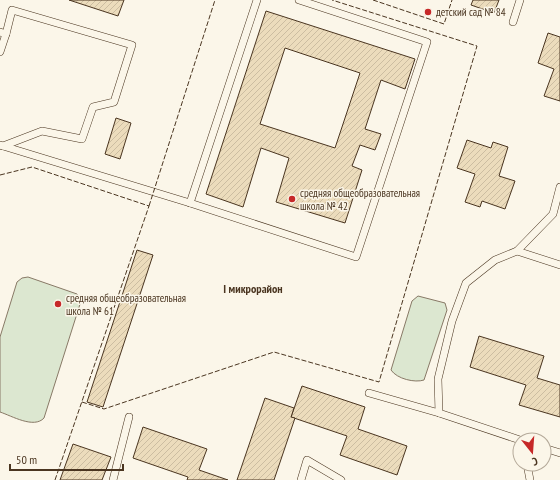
<svg xmlns="http://www.w3.org/2000/svg" width="560" height="480" font-family="'PT Sans Narrow',sans-serif">
<defs>
<pattern id="building-hatch" width="6" height="6" patternUnits="userSpaceOnUse"><rect width="6" height="6" fill="#ecdcbc"/><path d="M-1 1l2-2M0 6l6-6M5 7l2-2" fill="none" stroke="#ccbda1"/></pattern>
</defs>
<rect width="100%" height="100%" fill="#fbf6e9"/>
<g fill="#dce7d0" stroke="#887966">
<path d="M28 277 77 294 81 301 44 418C34 429 12 416 0 412V337L17 282 22 278Z"/>
<path d="M418 296 445 303 447 310 424 380C415 383 397 379 391 370L412 301Z"/>
</g>
<g fill="url(#building-hatch)" stroke="#4a3520" fill-rule="evenodd">
<polygon points="69,0 124,0 118,16"/>
<polygon points="473,0 499,0 494,13 471,5"/>
<path d="M266 11 415 59 405 89 381 80 365 129 381 134 375 150 360 145 352 166 362 170 345 223 276 202 289 158 261 148 243 207 206 194ZM285 48 360 73 335 148 260 124Z"/>
<polygon points="548,33 560,37 560,101 544,96 554,69 538,63"/>
<polygon points="116,118 131,123 120,159 105,154"/>
<polygon points="467,140 491,148 493,142 508,147 499,176 515,181 505,209 482,201 480,207 465,202 475,174 457,168"/>
<polygon points="137,250 153,255 103,407 87,402"/>
<polygon points="479,336 544,356 537,378 560,385 560,417 519,405 526,385 470,367"/>
<polygon points="302,386 365,407 358,429 407,446 397,475 340,455 347,436 291,417"/>
<polygon points="265,398 294,408 291,417 295,418 274,480 237,480"/>
<polygon points="143,427 207,449 199,470 228,480 187,480 188,477 133,458"/>
<polygon points="73,444 111,457 102,480 60,480"/>
</g>
<g fill="none" stroke-linecap="round" stroke-linejoin="round">
<defs>
<g id="lane">
<polyline points="257,0 190,203 356,257 427,42 299,0"/>
<polyline points="513,22 520,0"/>
<polyline points="0,32 6,34 0,52"/>
<polyline points="0,145 3,146 42,131 82,139 93,107 114,102 132,45 12,10 6,34"/>
<polyline points="3,146 190,203"/>
<polyline points="517,251 560,265"/>
<polyline points="369,393 439,413"/>
<polyline points="520,440 439,413 438,379 452,321 466,283 495,260 517,251 553,214 560,187"/>
<polyline points="544,448 560,453"/>
<polyline points="527,464 530,480"/>
<polyline points="113,480 129,417"/>
<polyline points="301,480 307,460 341,480"/>
</g>
</defs>
<use href="#lane" stroke="#4a3520" stroke-width="8"/>
<use href="#lane" stroke="#fbf6e9" stroke-width="7"/>
<g stroke="#4a3520" stroke-width="1" stroke-dasharray="5 2" stroke-linecap="butt">
<polyline points="373,0 444,24 452,0"/>
<polyline points="0,175 32,167 149,206 55,480"/>
<polyline points="149,206 215,0"/>
<polyline points="82,402 104,409 274,352 379,382 477,46 332,0"/>
</g>
</g>
<g fill="#c62828" stroke="#fbf6e9" stroke-width="1.5">
<circle cx="428" cy="12" r="4"/>
<circle cx="292" cy="199" r="4"/>
<circle cx="58" cy="304" r="4"/>
</g>
<g text-anchor="middle" stroke-width="3" stroke-linejoin="round" paint-order="stroke">
<g font-size="11" fill="#4a3520" stroke="#fbf6e9" text-anchor="start">
<text x="436" y="16">детский сад № 84</text>
<text x="300" y="197">средняя общеобразовательная<tspan x="300" dy="13">школа № 42</tspan></text>
<text x="66" y="302">средняя общеобразовательная<tspan x="66" dy="13">школа № 61</tspan></text>
</g>
<g font-size="12" font-weight="bold" fill="#4a3520" stroke="#fbf6e9">
<text x="253" y="293">I микрорайон</text>
</g>
</g>
<g transform="translate(532 452) rotate(163)"><circle r="19" fill="#fbf6e9" stroke="#b4a999"/>
<path d="M0-3L7 15L0 10L-7 15Z" fill="#c62828"/>
<text y="-6" font-size="11" font-weight="bold" text-anchor="middle" fill="#4a3520">С</text>
</g>
<path d="M10 464v6h113v-6" fill="none" stroke="#4a3520" stroke-width="2"/>
<text x="16" y="464" font-size="12" fill="#4a3520" stroke="#fbf6e9" stroke-width="3" paint-order="stroke">50 m</text>
</svg>
